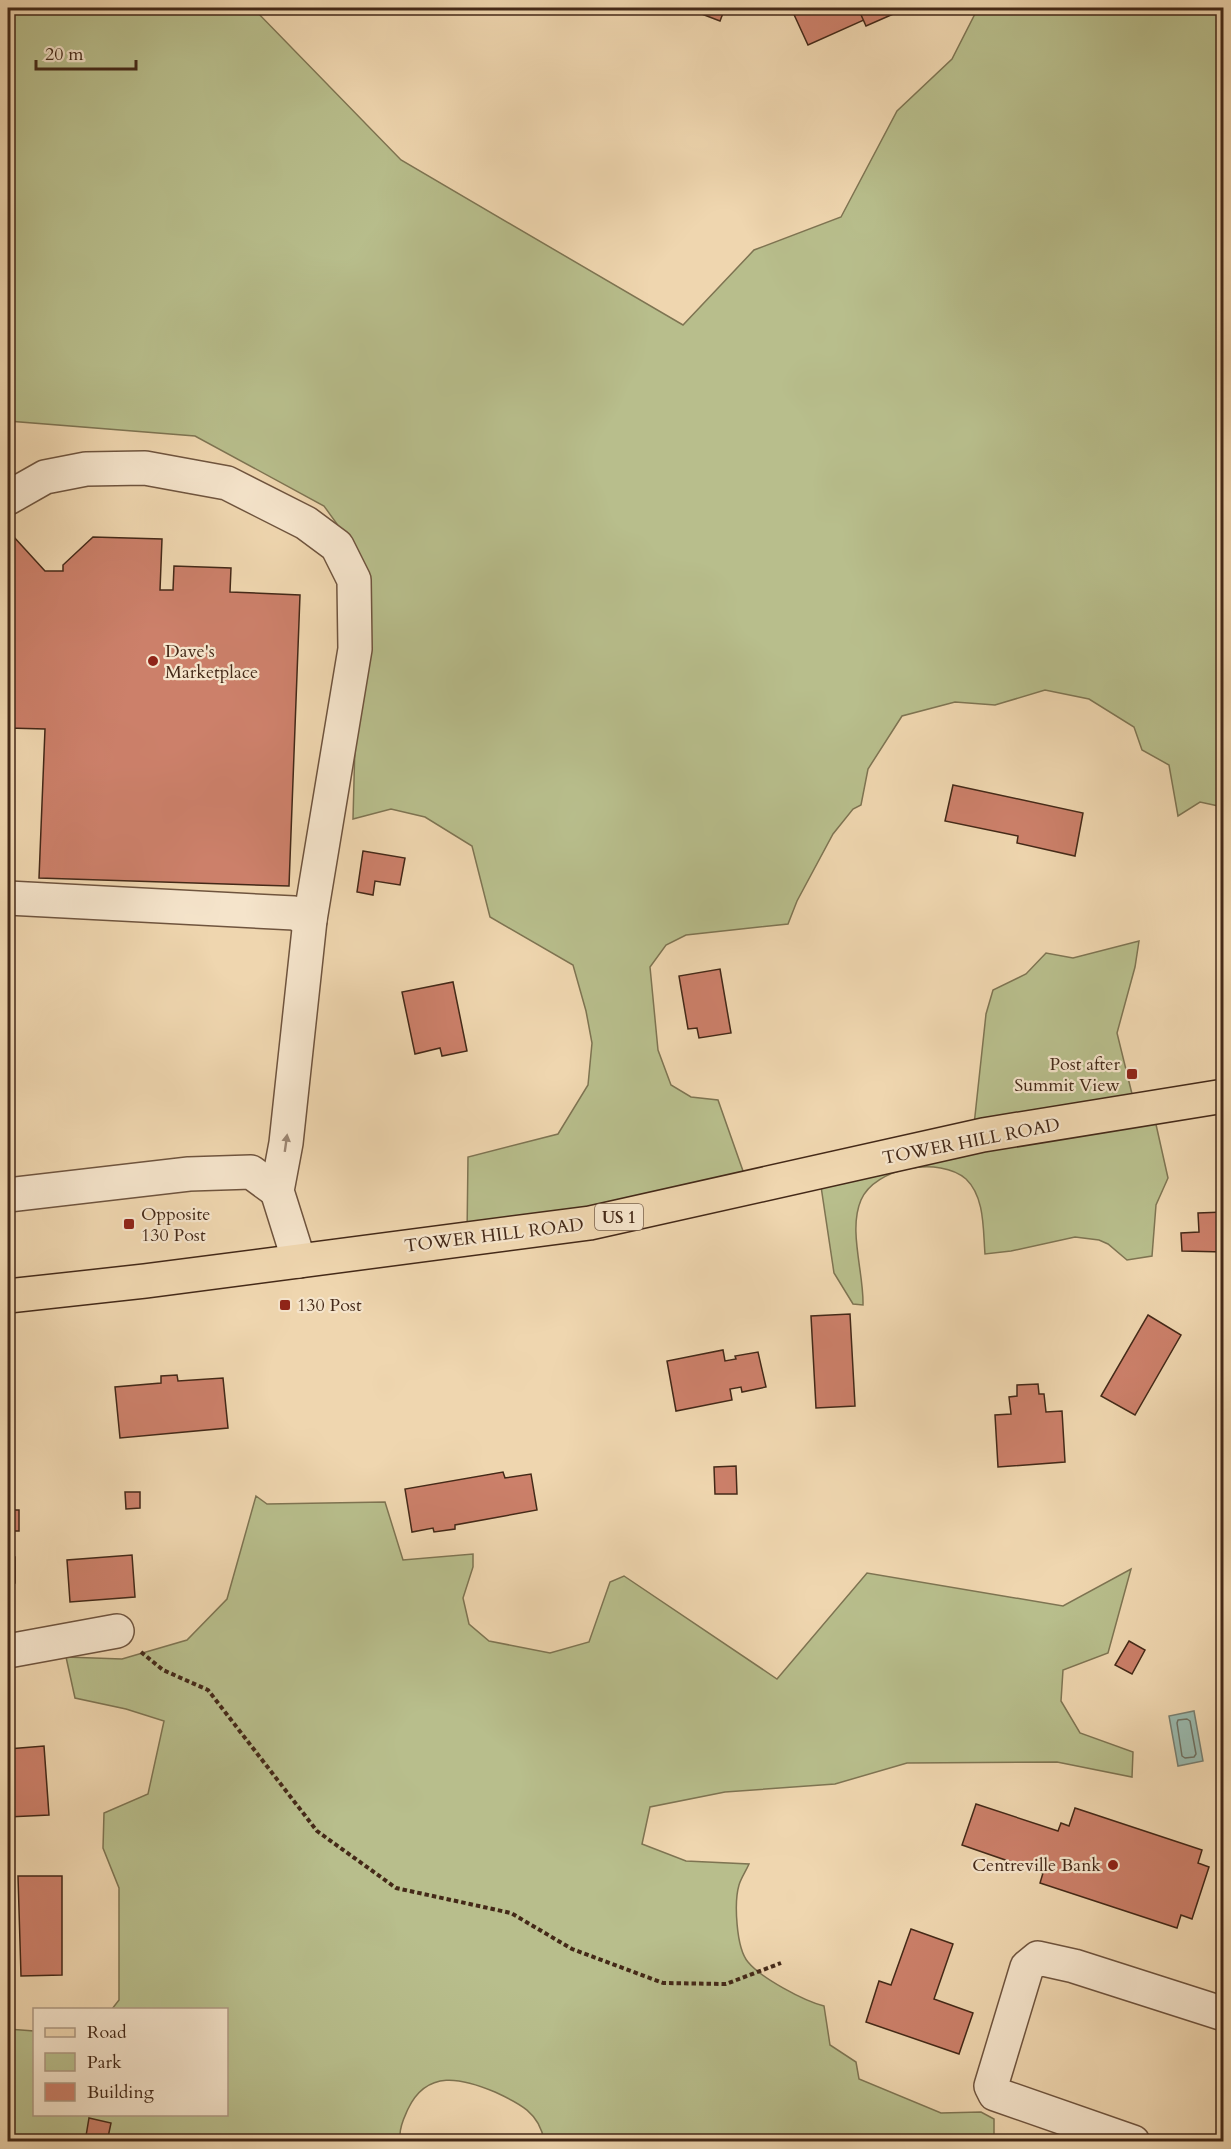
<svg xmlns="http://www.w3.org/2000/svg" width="1231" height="2149" font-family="Cardo,serif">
<rect width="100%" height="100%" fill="#efd6af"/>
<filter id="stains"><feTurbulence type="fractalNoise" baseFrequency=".00333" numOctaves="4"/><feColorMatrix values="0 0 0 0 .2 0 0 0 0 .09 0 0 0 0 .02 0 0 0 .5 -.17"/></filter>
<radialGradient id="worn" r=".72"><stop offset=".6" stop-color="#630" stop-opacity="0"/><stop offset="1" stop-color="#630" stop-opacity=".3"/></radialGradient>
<g fill="#b8be8c" stroke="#7e7452" stroke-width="1.5">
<polygon points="8,8 253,8 401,160 683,325 754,250 841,217 897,111 952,59 978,8 1223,8 1223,807 1200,802 1178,816 1169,765 1142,750 1134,727 1089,699 1045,690 995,705 955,702 902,716 868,769 861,805 853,809 833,834 797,901 788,924 686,935 666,945 650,967 658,1050 671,1085 691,1097 718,1100 743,1171 744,1186 467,1235 468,1157 558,1134 588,1085 592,1043 586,1011 573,965 490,917 472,846 425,817 391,809 353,819 360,556 324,506 195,436 8,421"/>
<path d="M1139 941 1135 967 1117 1033 1133 1098 1155 1120 1168 1178 1156 1205 1152 1256 1127 1260 1108 1244 1099 1240 1075 1237 1011 1251 985 1254C983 1230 985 1197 966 1179 940 1156 875 1167 861 1200 848 1230 864 1273 863 1305L853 1304 834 1273 819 1173 974 1125 986 1014 993 990 1026 974 1046 953 1073 958Z"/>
<path d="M256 1496 267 1504 385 1502 403 1560 473 1554V1567L463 1598 469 1624 489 1641 550 1653 589 1642 610 1582 624 1576 777 1679 867 1573 1063 1606 1131 1569 1108 1653 1063 1670 1061 1701 1080 1733 1133 1752 1132 1777 1057 1762 907 1763 835 1784 725 1792 650 1807 642 1844 686 1861 749 1864C746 1871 741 1878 739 1885 734 1902 736 1948 748 1962 761 1978 804 2001 824 2006L830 2045 856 2062 859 2079 941 2113 981 2112 994 2119V2141H544C540 2113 519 2103 495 2092 462 2078 427 2069 408 2109 404 2118 400 2125 400 2135L393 2141H8V2029L34 2031V2114H226V2010L112 2009 119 2000V1888L103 1848 104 1813 148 1794 164 1721 126 1709 75 1698 66 1657 122 1659 187 1640 227 1599Z"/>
</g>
<polygon fill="#9ab9ad" stroke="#787f71" stroke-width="1.5" points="1194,1711 1203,1761 1178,1766 1169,1716"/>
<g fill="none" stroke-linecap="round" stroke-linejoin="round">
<polygon stroke="#6f7162" stroke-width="1.5" points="1187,1719 1190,1721 1196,1754 1194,1757 1185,1758 1182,1756 1177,1723 1178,1720"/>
</g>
<g fill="#cc806a" stroke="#442918" stroke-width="1.5">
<polygon points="686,8 725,8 720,21"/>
<polygon points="791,8 858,8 864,20 808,45"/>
<polygon points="858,8 907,8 866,26"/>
<polygon points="8,536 13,536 45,571 63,571 63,565 93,537 162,539 160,590 173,590 174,566 231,568 230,592 300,595 289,886 39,878 45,729 8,728"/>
<polygon points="953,785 1083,813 1075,856 1017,843 1018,836 945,821"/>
<polygon points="363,851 405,858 400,885 375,881 373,895 357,892"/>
<polygon points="720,969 731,1033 699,1038 697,1028 688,1029 679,976"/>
<polygon points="453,982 467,1051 442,1056 440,1048 415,1054 402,992"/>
<polygon points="1224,1212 1224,1252 1182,1251 1181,1233 1199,1232 1198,1213"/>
<polygon points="850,1314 855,1406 816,1408 811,1316"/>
<polygon points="1148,1315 1181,1335 1135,1415 1101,1396"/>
<polygon points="723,1350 725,1361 736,1359 735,1356 758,1352 766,1387 742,1392 741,1387 730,1389 732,1400 676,1411 667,1361"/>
<polygon points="177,1375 178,1381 223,1378 228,1428 120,1438 115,1387 161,1383 161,1376"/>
<polygon points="1038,1384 1039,1394 1044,1394 1046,1412 1062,1411 1065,1462 998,1467 995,1415 1011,1414 1009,1397 1017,1396 1017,1385"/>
<polygon points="736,1466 737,1494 715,1494 714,1467"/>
<polygon points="503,1472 505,1478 531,1474 537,1510 455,1525 455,1529 434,1532 433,1528 412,1532 405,1489"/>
<polygon points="125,1492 140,1492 140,1508 126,1509"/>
<rect x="8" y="1510" width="11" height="21"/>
<polygon points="132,1555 135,1597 70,1602 67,1560"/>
<rect x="8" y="1557" width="7" height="26"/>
<polygon points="8,1612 13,1612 14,1625 8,1625"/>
<polygon points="1129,1641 1145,1650 1132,1674 1115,1665"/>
<polygon points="44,1746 49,1815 8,1817 8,1749"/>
<polygon points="976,1804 1058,1831 1061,1823 1069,1826 1075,1808 1202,1850 1198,1863 1209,1867 1192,1919 1181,1915 1177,1928 1040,1883 1043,1873 962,1845"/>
<polygon points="18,1876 62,1876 62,1975 21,1976"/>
<polygon points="911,1929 953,1944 934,1999 973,2013 959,2054 866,2022 879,1981 891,1985"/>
<polygon points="89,2118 111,2123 107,2142 85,2142"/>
<polygon points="427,2135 442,2142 424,2142"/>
<polygon points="938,2136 946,2142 934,2142"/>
</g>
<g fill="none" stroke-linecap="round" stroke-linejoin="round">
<defs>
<g id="minor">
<polyline points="8,498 45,477 86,469 145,468 227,483 306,523 337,546 354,580 355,649 310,920 286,1143 277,1191 299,1261"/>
<polyline points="8,898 294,913 310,920"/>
<polyline points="8,1195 189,1174 251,1172 277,1191"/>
<polyline points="8,1651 117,1631"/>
<polyline points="1133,2142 995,2094 991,2086 1027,1967 1038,1958 1074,1966 1224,2014"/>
</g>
<polyline id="major" points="8,1296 145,1281 590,1223 983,1135 1224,1096"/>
</defs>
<use href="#minor" stroke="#6f543e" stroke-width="36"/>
<use href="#major" stroke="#442918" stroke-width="36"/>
<polyline stroke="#442918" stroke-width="4" stroke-dasharray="4.5 3" stroke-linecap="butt" points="141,1652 163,1670 208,1690 317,1831 396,1888 511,1913 572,1949 663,1983 726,1984 781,1963"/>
<use href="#minor" stroke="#f5e4cb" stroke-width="33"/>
<use href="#major" stroke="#efd6af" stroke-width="33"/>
</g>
<defs><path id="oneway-solid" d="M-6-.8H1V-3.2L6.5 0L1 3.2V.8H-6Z" transform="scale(1.5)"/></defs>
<use fill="#9c8672" href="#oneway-solid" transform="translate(286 1143) rotate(-82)"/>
<g fill="#8f2418" stroke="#f5e4cb" stroke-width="2">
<circle cx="153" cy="661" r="6"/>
<rect x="1126" y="1068" width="12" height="12" rx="3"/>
<rect x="123" y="1218" width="12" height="12" rx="3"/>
<rect x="279" y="1299" width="12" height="12" rx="3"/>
<circle cx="1113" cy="1865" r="6"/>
</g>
<g text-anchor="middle" stroke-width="4.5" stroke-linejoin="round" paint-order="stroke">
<rect fill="#f5e4cb" stroke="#79614e" stroke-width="1.5" x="595" y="1204" width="48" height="26" rx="4.5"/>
<g font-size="16" font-weight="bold" fill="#442918">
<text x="619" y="1223">US 1</text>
</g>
<g font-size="18" fill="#442918" stroke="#f5e4cb" text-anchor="start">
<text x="165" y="657">Dave's<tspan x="165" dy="21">Marketplace</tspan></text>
<text x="1120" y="1070" text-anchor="end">Post after<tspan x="1120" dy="21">Summit View</tspan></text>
<text x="141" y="1220">Opposite<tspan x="141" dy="21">130 Post</tspan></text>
<text x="297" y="1311">130 Post</text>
<text x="1101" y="1871" text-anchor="end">Centreville Bank</text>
</g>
<g font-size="18" fill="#442918" stroke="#f5e4cb">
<text transform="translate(971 1141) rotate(-11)" y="6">TOWER HILL ROAD</text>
<text transform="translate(494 1235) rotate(-7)" y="6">TOWER HILL ROAD</text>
</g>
</g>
<rect width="1231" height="2149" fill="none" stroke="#efd6af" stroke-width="30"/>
<rect x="9" y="9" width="1213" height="2131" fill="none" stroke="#442918" stroke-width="3"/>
<rect x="15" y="15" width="1201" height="2119" fill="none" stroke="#442918" stroke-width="1.5"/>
<rect x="33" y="2008" width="195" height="108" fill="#f5e4cb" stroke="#ae9983" stroke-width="1.5"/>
<rect x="45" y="2028" width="30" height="9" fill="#efd6af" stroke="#ae9983" stroke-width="1.5"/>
<text x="87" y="2038" font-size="18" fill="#442918">Road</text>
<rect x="45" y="2053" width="30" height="18" fill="#b8be8c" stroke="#ae9983" stroke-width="1.5"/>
<text x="87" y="2068" font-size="18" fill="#442918">Park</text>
<rect x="45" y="2083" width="30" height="18" fill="#cc806a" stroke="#ae9983" stroke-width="1.5"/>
<text x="87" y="2098" font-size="18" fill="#442918">Building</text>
<path d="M36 60v9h100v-9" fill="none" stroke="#442918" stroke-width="3"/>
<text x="45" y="60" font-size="18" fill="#442918" stroke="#f5e4cb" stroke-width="4.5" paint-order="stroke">20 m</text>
<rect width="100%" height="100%" filter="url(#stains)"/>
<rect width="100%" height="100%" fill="url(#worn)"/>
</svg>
